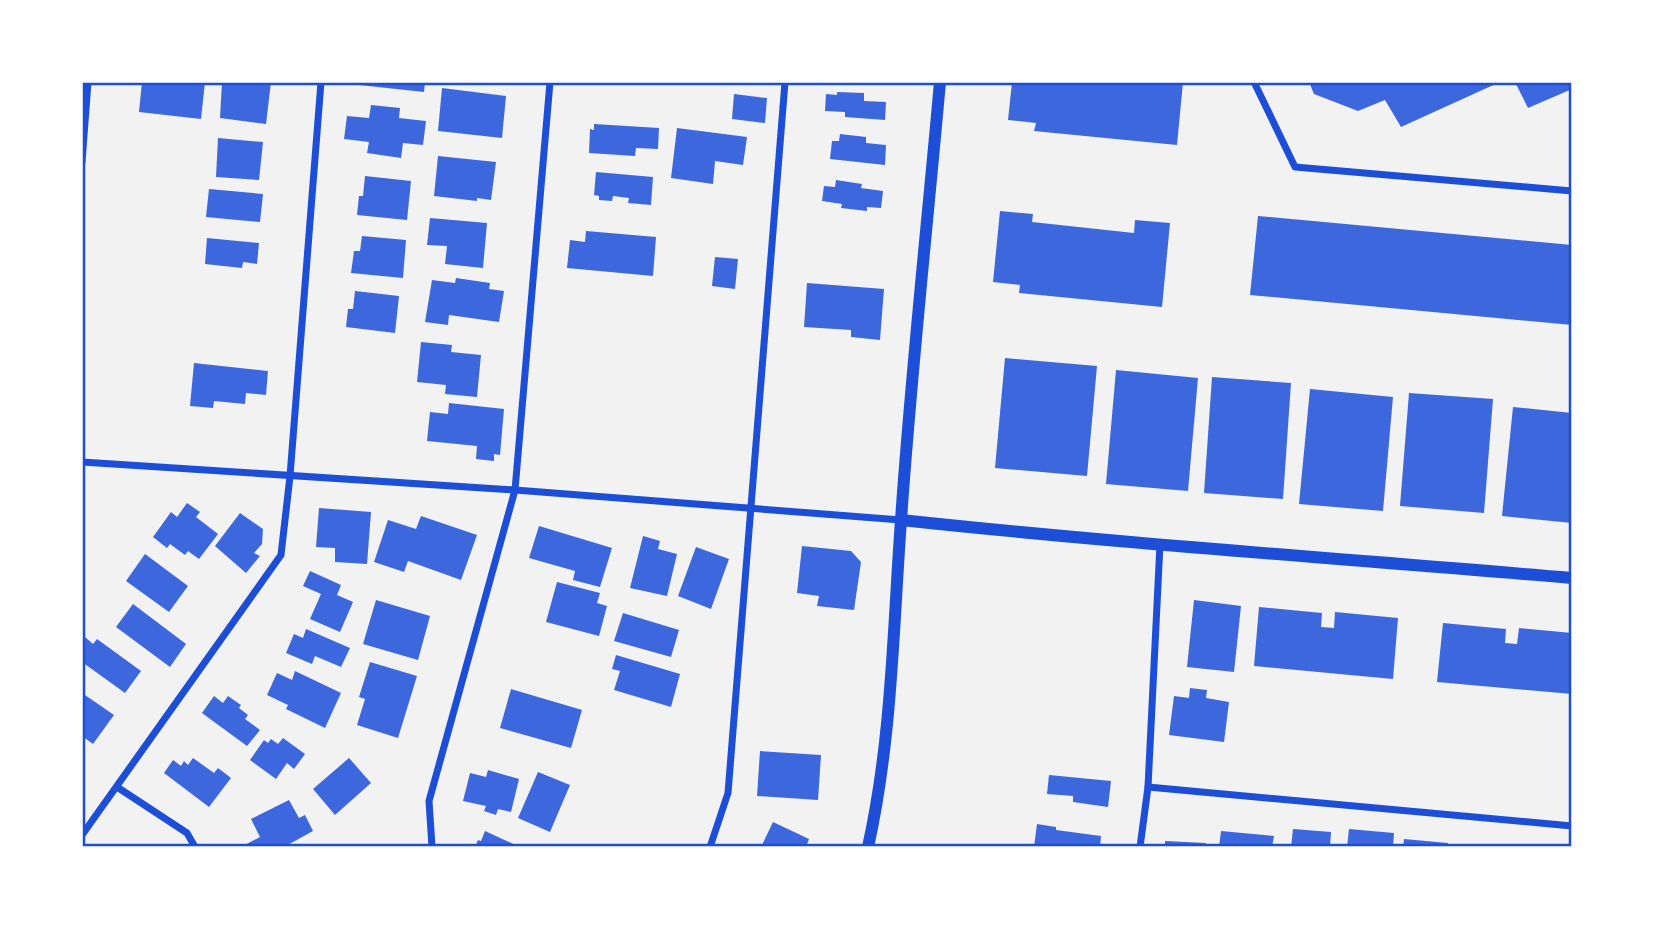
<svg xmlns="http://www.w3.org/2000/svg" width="1654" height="929" font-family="Figtree,sans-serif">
<rect width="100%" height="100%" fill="#f2f2f2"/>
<g fill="#3d67dc">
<polygon points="142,82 205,82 201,119 139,112"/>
<polygon points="222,82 271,82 266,124 220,118"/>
<polygon points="360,82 425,82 424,92 359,85"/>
<polygon points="1012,82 1183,82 1177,145 1034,131 1036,123 1008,120"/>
<polygon points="1309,82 1500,82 1401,127 1385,100 1358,111 1314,94"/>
<polygon points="1515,82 1572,82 1572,89 1528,108"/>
<polygon points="442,88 506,96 502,138 438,131"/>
<polygon points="837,92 864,93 864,101 886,102 885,120 845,117 845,112 825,111 826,94 837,95"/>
<polygon points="734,94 767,98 765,123 732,119"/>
<polygon points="371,105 400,108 399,118 426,121 423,145 403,143 401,158 367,153 369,142 344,139 347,116 369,118"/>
<polygon points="594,124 659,128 658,149 636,148 635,156 589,153 590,129 594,130"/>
<polygon points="677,128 747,137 743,165 715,161 713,184 671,178"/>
<polygon points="840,134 866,137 866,143 886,145 885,165 830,159 832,141 839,141"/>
<polygon points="218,138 263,142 259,180 216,177"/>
<polygon points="438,156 496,162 491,200 477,198 477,201 434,196"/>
<polygon points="596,172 653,177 651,205 628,203 629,198 613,196 612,201 599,200 599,196 594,195"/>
<polygon points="365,176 411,181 407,220 357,215 359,196 363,196"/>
<polygon points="836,180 862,184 861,188 883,191 881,208 867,207 867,211 841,208 842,204 822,201 824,186 835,187"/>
<polygon points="209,189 263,194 260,222 206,217"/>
<polygon points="1000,211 1033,214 1032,222 1134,233 1135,220 1170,223 1162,307 1019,293 1020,285 993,282"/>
<polygon points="1258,216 1572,245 1572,325 1250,295"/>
<polygon points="430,218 487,223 483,268 445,264 447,246 427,245"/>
<polygon points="586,231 656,237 653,276 567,268 570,240 585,242"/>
<polygon points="362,236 406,240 403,278 351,273 354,251 360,251"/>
<polygon points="207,238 259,243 257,264 243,262 242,268 205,264"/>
<polygon points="715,257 738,259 735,289 712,286"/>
<polygon points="456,278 490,283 489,289 504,291 499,322 449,315 448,325 425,322 432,280 455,283"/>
<polygon points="807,283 884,289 880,340 851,337 851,330 804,327"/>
<polygon points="355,291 399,296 395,333 346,327 348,309 353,309"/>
<polygon points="421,342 452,345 451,352 481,355 477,397 445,394 446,385 417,382"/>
<polygon points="1005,358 1097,366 1087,476 995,468"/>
<polygon points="194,363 268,371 266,395 246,393 245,404 214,401 213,408 190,406"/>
<polygon points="1116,370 1198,378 1188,491 1106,484"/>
<polygon points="1212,377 1291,383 1283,499 1204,493"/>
<polygon points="1310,389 1393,397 1383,511 1299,504"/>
<polygon points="1409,393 1493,399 1484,513 1400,506"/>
<polygon points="449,403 504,409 500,455 494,454 494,461 476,459 477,446 427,441 430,412 448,414"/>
<polygon points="1513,407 1572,413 1572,523 1502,516"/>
<polygon points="187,503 200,512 196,517 218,534 199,559 188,551 185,555 170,544 167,548 153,537 171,512 177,517"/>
<polygon points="319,508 371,512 367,564 335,562 335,548 316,547"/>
<polygon points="240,513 263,529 262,544 254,553 260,556 246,573 215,546"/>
<polygon points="421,516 477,535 461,580 408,561 404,572 374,562 388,520 416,529"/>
<polygon points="539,526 612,548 600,587 573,580 575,571 529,558"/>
<polygon points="643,536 660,541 658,549 677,554 667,596 630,588"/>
<polygon points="802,546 851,551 861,562 854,610 817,606 819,596 797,593"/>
<polygon points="696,547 729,559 711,609 678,596"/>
<polygon points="145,554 188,586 169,612 126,581"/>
<polygon points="310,571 341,585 337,595 353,602 340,632 310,619 321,594 303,586"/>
<polygon points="557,582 600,593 597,603 607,606 599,636 546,622"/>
<polygon points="376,600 430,616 418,660 363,644"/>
<polygon points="1194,600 1241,606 1234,672 1187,667"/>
<polygon points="133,604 186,644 170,667 116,627"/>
<polygon points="1259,607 1322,613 1321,627 1334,628 1335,612 1398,618 1393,679 1254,666"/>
<polygon points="623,613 679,630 671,657 614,641"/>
<polygon points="1443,623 1506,629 1505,643 1517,644 1519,628 1572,633 1572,694 1437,682"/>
<polygon points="306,629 350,648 341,667 315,656 312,664 286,653 294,634 303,638"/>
<polygon points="85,637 93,644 97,639 141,671 125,693 82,662 82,641"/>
<polygon points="616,655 680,674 671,707 614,690 620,671 612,669"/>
<polygon points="370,662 417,676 398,738 357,725 365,699 359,697"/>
<polygon points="295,671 341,693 325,728 286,709 288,705 267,695 277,673 292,680"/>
<polygon points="1190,688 1207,690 1206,698 1229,702 1224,742 1169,735 1174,696 1189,698"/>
<polygon points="511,689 582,710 571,748 500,728"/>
<polygon points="82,693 114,715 93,744 82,736"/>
<polygon points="214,696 223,703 228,696 241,705 239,708 248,715 245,719 260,730 247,746 202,713"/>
<polygon points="283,738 305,754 294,769 287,763 276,779 250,760 264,740 268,743 271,739 278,744"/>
<polygon points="760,751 821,755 818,800 757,796"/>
<polygon points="193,758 214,773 218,768 231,778 209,807 164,773 173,760 181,766 184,761 188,765"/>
<polygon points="349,758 371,783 335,815 313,789"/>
<polygon points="488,770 519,779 511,812 498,809 496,815 484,811 486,806 463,801 470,773 486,777"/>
<polygon points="538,772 570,785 550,832 518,818"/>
<polygon points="1049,775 1111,781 1108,807 1073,802 1073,796 1047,794"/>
<polygon points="289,800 299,818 305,815 313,831 284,847 241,847 260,837 251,819"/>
<polygon points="773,822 809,839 806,847 761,847"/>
<polygon points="1037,824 1056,827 1056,830 1101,836 1100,847 1034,847"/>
<polygon points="1293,829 1331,832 1330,847 1291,847"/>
<polygon points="1349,829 1394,833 1393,847 1347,847"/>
<polygon points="485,831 520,847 475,847 478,840 481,841"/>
<polygon points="1221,831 1274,836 1272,847 1219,847"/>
<polygon points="1404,839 1448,843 1448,847 1403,847"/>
<polygon points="1165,841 1206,843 1205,847 1165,847"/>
</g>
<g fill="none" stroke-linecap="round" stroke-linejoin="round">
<g stroke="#1d4ed8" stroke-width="7">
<polyline points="1254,82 1295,167 1572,191"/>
<polyline points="82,162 88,82"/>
<polyline points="82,462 515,490 901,520"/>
<polyline points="117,787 187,833 195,847"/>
<polyline points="1148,787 1572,826"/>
<polyline points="82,835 281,555 290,476 321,82"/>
<polyline points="432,847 429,801 515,490 550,82"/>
<polyline points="710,847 728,793 785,82"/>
<polyline points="1140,847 1148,787 1160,544"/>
</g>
<g stroke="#1d4ed8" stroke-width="12">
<path d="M901 520C1124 544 1348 559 1572 578"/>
<path d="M868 847C892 739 893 630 901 520 911 374 927 228 940 82"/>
</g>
</g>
<rect width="1654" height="929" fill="none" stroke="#ffffff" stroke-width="168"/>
<rect x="84" y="84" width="1486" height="761" fill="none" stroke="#1d4ed8" stroke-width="2.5"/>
</svg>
